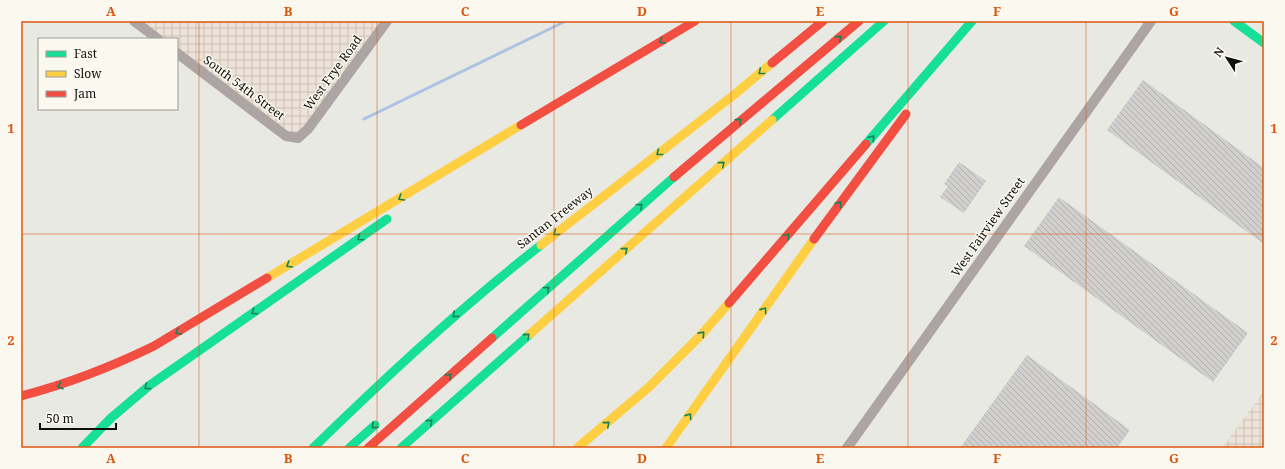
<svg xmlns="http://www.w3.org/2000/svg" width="1285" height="469" font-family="'Noto Serif',serif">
<defs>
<pattern id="industrial-grid" width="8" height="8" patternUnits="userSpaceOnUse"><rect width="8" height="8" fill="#ede2d7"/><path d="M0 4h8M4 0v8" fill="none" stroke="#cac1b7"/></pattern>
<pattern id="building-back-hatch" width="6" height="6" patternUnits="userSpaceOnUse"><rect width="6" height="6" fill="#d0cfce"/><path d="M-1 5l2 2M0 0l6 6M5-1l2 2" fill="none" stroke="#b1b1b0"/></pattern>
</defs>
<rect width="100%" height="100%" fill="#e9e9e4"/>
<g fill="url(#industrial-grid)">
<polygon points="134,21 387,21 298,138 286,136 177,53 177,39 158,39"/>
<polygon points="1264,391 1264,448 1222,448"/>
</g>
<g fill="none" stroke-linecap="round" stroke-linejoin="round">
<polyline stroke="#abc2e3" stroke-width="3" points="364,119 566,21"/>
</g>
<g fill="url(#building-back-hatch)">
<polygon points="1143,80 1264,168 1264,244 1107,130"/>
<polygon points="959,162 986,181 964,213 940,197 948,186 944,184"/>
<polygon points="1059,197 1248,333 1213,382 1024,246"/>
<polygon points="1027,355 1130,430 1117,448 960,448"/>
</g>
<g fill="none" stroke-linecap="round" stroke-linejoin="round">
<g stroke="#ada4a4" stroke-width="10">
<polyline points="134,21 158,39"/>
<polyline points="177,53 286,136 298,138 308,129 387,21"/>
<polyline points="847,448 1151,21"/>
</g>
<g stroke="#16e098" stroke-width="9">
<polyline points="1234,21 1264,43"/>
<polyline points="772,120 884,21"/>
<polyline points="866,144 972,21"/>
<polyline points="492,338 674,177"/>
<polyline points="82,448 111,418 150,385 387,219"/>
<path d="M313 448C386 377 460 308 541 245"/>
<polyline points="349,448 375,425"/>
<polyline points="401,448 530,334"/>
</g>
<g stroke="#ffcf43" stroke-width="9">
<polyline points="541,245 735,94 772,63"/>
<polyline points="267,278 521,125"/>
<polyline points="530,334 772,120"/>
<polyline points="577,448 648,388 701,335 729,303"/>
<polyline points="666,448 814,239"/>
</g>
<g stroke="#f24e42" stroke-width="9">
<polyline points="772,63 823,21"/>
<polyline points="521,125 695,21"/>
<polyline points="674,177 859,21"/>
<polyline points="814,239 906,114"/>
<polyline points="729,303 866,144"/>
<path d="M21 396C67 384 111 367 154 346L267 278"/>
<polyline points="368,448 492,338"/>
</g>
</g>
<defs><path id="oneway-chevron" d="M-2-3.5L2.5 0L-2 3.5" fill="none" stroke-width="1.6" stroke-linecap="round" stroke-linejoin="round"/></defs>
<g stroke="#138259">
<use href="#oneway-chevron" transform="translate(839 38) rotate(-40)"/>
<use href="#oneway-chevron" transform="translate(662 41) rotate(149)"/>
<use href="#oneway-chevron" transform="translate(761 72) rotate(141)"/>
<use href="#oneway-chevron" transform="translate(739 121) rotate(-40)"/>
<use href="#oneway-chevron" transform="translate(872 138) rotate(-49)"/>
<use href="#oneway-chevron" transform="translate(659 153) rotate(142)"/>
<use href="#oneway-chevron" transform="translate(722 164) rotate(-41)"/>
<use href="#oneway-chevron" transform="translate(401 198) rotate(149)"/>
<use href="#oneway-chevron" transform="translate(839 204) rotate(-54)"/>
<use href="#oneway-chevron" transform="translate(640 206) rotate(-42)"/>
<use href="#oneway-chevron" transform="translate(556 233) rotate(142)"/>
<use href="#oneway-chevron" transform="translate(787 236) rotate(-49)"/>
<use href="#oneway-chevron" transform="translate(360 238) rotate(145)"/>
<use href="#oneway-chevron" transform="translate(625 250) rotate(-41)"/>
<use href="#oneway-chevron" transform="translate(289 265) rotate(149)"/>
<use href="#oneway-chevron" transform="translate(547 289) rotate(-42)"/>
<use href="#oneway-chevron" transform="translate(764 310) rotate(-55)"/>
<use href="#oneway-chevron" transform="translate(254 312) rotate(145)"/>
<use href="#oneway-chevron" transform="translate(455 315) rotate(139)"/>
<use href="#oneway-chevron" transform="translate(178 332) rotate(149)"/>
<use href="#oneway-chevron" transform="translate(702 334) rotate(-48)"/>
<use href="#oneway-chevron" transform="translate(527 336) rotate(-41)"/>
<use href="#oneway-chevron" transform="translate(449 376) rotate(-42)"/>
<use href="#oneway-chevron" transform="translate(60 386) rotate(163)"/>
<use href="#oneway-chevron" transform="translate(147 387) rotate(143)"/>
<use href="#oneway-chevron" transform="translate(689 416) rotate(-55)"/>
<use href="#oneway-chevron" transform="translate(430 422) rotate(-41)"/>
<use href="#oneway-chevron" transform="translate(607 424) rotate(-40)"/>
<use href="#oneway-chevron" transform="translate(374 426) rotate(139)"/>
</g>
<path fill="none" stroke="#dd550c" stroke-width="1" stroke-opacity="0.55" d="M199 21V448M377 21V448M554 21V448M731 21V448M908 21V448M1086 21V448M21 234H1264"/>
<g text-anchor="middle" stroke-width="3" stroke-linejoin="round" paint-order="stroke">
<g font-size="12" fill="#0f0f0c" stroke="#faf8ef">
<text transform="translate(333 73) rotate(-54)" y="4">West Frye Road</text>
<text transform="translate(244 88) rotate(37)" y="4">South 54th Street</text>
<text transform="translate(555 218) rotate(-38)" y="4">Santan Freeway</text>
<text transform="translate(988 227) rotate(-55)" y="4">West Fairview Street</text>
</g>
</g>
<rect width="1285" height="469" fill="none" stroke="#faf8ef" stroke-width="44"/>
<rect x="38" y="38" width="140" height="72" fill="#faf8ef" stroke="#9c9b94"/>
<rect x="46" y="51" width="20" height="6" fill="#16e098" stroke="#9c9b94"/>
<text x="74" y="58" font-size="12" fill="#0f0f0c">Fast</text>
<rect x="46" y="71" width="20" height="6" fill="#ffcf43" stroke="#9c9b94"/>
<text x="74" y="78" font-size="12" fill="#0f0f0c">Slow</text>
<rect x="46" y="91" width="20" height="6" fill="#f24e42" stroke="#9c9b94"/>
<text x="74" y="98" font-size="12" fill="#0f0f0c">Jam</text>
<g transform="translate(1227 58) rotate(306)" stroke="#faf8ef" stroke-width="3" paint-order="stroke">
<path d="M0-3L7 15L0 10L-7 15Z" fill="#0f0f0c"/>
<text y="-6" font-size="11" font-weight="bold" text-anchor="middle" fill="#0f0f0c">N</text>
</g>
<path d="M40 423v6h76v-6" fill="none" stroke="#0f0f0c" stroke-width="2"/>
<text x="46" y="423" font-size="12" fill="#0f0f0c" stroke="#faf8ef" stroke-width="3" paint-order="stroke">50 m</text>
<rect x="22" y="22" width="1241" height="425" fill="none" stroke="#dd550c" stroke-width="1.5"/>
<g font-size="13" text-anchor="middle" font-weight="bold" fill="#dd550c">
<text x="111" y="16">A</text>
<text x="288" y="16">B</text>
<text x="465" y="16">C</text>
<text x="642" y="16">D</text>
<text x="820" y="16">E</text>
<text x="997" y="16">F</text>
<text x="1174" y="16">G</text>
<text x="11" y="133">1</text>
<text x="1274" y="133">1</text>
<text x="11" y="345">2</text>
<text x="1274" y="345">2</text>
<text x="111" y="463">A</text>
<text x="288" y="463">B</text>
<text x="465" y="463">C</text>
<text x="642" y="463">D</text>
<text x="820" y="463">E</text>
<text x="997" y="463">F</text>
<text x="1174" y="463">G</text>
</g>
</svg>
